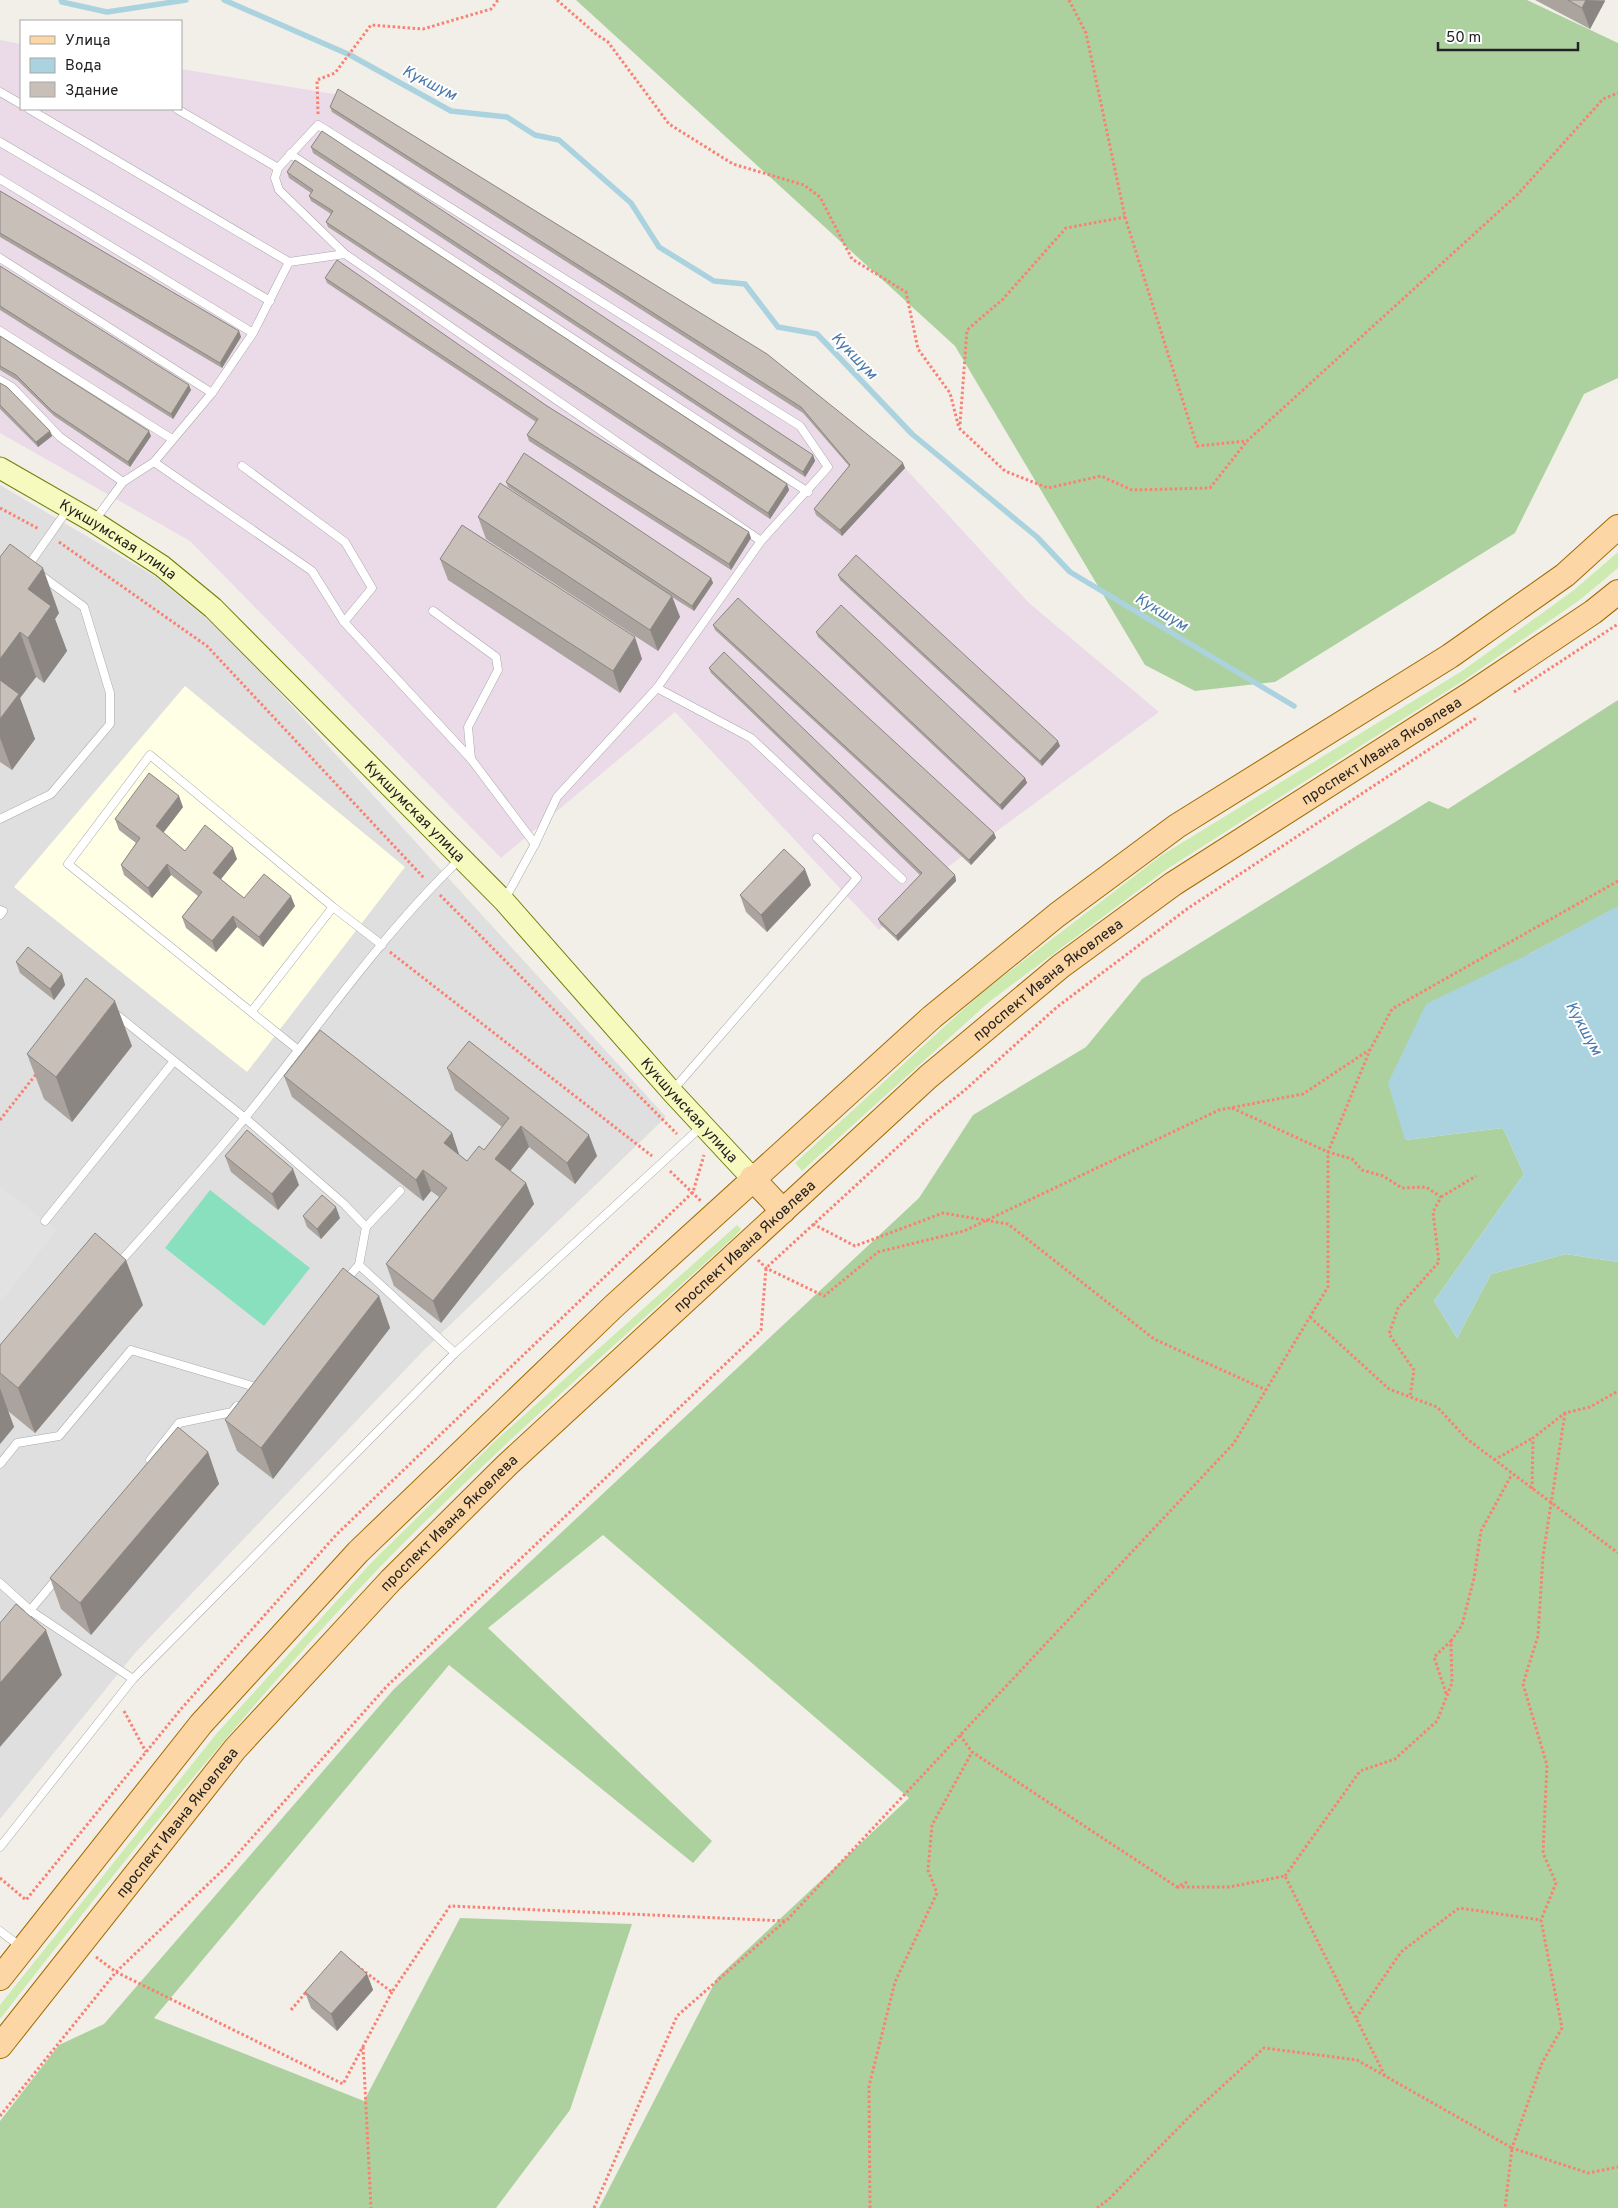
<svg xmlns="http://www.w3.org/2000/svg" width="1618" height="2208" font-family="Overpass,sans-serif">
<rect width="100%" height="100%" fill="#f2efe9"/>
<polygon fill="#e0dfdf" points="0,485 156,577 229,637 666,1117 423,1351 135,1653 0,1819"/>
<polygon fill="#ebdbe8" points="0,40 21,44 21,109 181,109 181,69 340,95 769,360 905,468 1029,603 1159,712 945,869 879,930 675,712 501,858 190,541 0,433"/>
<polygon fill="#ffffe5" points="185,686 405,867 247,1072 14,887"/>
<g fill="#cdebb0">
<polygon points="1618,552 1618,568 1581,599 1466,679 1167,869 989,1002 802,1171 795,1163 980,994 1162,855 1462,671 1574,590"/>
<path d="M737 1225 741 1229 735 1236C615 1345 492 1452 379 1568 243 1710 121 1864 0 2019V2005L217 1733 371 1563 495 1441Z"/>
</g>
<g fill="#add19e">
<polygon points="576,0 1527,0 1618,43 1618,378 1584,394 1515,533 1275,682 1195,691 1145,665 955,346"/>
<polygon points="1618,700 1618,907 1529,954 1405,1140 1503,1128 1524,1174 1434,1301 1457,1338 1491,1274 1566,1254 1618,1262 1618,2208 599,2208 717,1978 909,1798 603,1535 488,1628 712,1841 693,1863 449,1665 154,2018 364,2101 460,1918 632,1924 570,2110 496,2208 0,2208 0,2121 59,2045 104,2024 394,1689 919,1198 973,1115 1086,1047 1142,979 1429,801 1448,809"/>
</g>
<polygon fill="#88e0be" points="210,1190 310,1268 264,1326 165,1248"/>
<polygon fill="#e2e2e2" points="0,1186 57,1230 0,1303"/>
<polygon fill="#aad3df" points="1616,907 1618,907 1618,1262 1566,1254 1491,1274 1457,1338 1434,1301 1524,1174 1503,1128 1405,1140 1388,1083 1426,1004 1529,954"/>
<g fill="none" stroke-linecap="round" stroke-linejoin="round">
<g stroke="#aad3df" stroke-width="5.5">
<polyline points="61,0 62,2 107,12 186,0"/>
<polyline points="224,0 350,55 451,111 507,117 535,135 559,140 631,203 659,247 714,281 745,284 778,327 817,334 912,434 1037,537 1070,572 1294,706"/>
</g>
<defs>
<g id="lane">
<polyline points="0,92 21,104"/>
<polyline points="29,109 289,262"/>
<polyline points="177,109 278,168"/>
<polyline points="0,142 270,301"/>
<polyline points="290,154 808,492"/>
<polyline points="0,179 253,333"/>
<polyline points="345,254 761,541"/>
<polyline points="0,258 212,393"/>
<polyline points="0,331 172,439"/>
<polyline points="0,380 12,387 60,437 123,482"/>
<polyline points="154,462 312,571 344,622 471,759 535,844"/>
<polyline points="242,466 345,542 372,588 344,622"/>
<polyline points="95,520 123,482 154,462 212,393 253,333 289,262 345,254 279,190 275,178 278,168 318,125 800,426 828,467 761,541 657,688 557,797 535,844 505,899"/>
<polyline points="28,566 68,509"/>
<polyline points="433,611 496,657 498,670 468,727 471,759"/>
<polyline points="657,688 751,738 902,879"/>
<polyline points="0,819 51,794 110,724 110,693 84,607 39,574"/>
<polyline points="0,910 3,911 0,915"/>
<polyline points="252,1011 333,907 382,945"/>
<polyline points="117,1015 245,1118 344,1204 366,1227 359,1265"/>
<polyline points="297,1049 68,864 150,755 333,907"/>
<polyline points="673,1090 857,878 817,838"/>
<polyline points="45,1221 174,1061"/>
<polyline points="366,1227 400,1191"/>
<path d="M120 1262C162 1215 204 1168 244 1119 315 1032 379 937 460 859"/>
<polyline points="344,1282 359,1265 455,1353"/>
<polyline points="150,1460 179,1423 232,1412 237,1406"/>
<polyline points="0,1464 17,1443 59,1436 131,1350 255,1387"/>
<polyline points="0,1583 31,1611 133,1679"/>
<polyline points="22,1620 58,1577"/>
<polyline points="0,1847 133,1679 455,1353 702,1126"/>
<polyline points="0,1931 21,1947"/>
</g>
<g id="secondary">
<path id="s1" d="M0 468 94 522 162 566 213 608 504 901 672 1092 752 1178"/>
</g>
<g id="primary">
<polyline points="752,1178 783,1211"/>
<polyline points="0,1978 201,1724 358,1552 614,1306 932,1017 1057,915 1177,826 1450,656 1565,575 1618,527"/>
<path id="s2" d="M0 2046 235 1749 391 1580 507 1465 928 1077 1061 966 1173 884 1472 693 1593 612 1618 592"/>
</g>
</defs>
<use href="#lane" stroke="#a9a9a9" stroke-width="9"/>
<use href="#secondary" stroke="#707d05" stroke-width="23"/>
<use href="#primary" stroke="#a06b00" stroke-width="26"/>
<g stroke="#fa8072" stroke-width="3" stroke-dasharray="2.5 2.5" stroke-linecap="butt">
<polyline points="557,0 596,34 608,42 669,124 733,164 804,185 820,197 852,259 906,292 918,349 950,393 959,428 1005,471 1048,488 1101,476 1132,490 1210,488 1247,441"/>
<polyline points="1069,0 1086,33 1125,217 1197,446 1247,441 1518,194 1603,99 1618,93"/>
<polyline points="318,114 317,80 335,73 371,25 423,29 491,9 498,0"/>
<polyline points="960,424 967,330 1003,299 1066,228 1125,217"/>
<polyline points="0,508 39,529"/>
<polyline points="59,542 207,646 424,878"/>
<polyline points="1514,692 1618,624"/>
<polyline points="440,895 677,1134"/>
<polyline points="390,952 652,1156"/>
<polyline points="1232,1108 1328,1152 1352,1159 1362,1170 1383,1176 1402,1188 1426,1187 1441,1197 1433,1212 1439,1262 1398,1308 1389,1334 1414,1370 1410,1397"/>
<polyline points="0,1120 37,1073"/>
<polyline points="670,1171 701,1201"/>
<polyline points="1441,1197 1476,1176"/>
<polyline points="813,1224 855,1246 943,1213 1008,1224 1154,1339 1266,1390"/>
<polyline points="758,1260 766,1268 824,1296 878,1252 964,1231 1219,1110 1303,1094 1369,1050"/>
<polyline points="1310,1317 1389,1389 1437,1407 1467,1439 1618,1553"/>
<polyline points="1565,1413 1543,1556 1538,1636 1523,1684 1547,1765 1543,1853 1556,1883 1541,1920 1562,2028 1542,2063 1512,2148 1588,2173 1618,2167"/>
<polyline points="1494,1460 1533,1438"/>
<polyline points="1532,1489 1533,1438 1565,1413 1590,1407 1618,1391"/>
<polyline points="1451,1641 1462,1625 1474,1578 1481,1531 1512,1474"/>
<polyline points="124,1711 146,1752"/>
<polyline points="960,1735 972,1752 1177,1887 1187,1882"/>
<polyline points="1285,1876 1360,1771 1395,1759 1437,1721 1452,1683 1451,1641 1434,1657 1447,1696"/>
<polyline points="0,1878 26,1900 181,1709 337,1534 693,1192 704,1155"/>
<polyline points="1177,1887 1229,1887 1285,1876 1385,2076"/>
<polyline points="96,1957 116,1972 343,2084 392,1992"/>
<polyline points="353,1963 392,1992 450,1906 786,1921 1234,1443 1328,1287 1328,1152 1370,1050 1392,1009 1618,881"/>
<polyline points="291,2010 307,1991"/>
<polyline points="1356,2018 1401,1952 1459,1908 1541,1920"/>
<polyline points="363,2047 371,2208"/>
<polyline points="0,2116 116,1972 226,1867 387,1686 761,1330 766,1268 927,1120 965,1090 1057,1007 1187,909 1478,717"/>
<polyline points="594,2208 677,2016 785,1921"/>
<polyline points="870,2208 869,2086 895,1982 937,1893 928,1870 932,1825 972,1752"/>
<polyline points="1097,2208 1109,2199 1193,2113 1264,2048 1357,2060 1512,2148 1505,2208"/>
</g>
<use href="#lane" stroke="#fff" stroke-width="8"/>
<use href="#secondary" stroke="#f7fabf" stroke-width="21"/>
<use href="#primary" stroke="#fcd6a4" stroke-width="24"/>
</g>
<g fill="#aba49e">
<polygon points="1535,0 1605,0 1605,1 1590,29"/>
<polygon points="330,107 905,468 842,536 816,515 814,509 849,466 803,413 332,112"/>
<polygon points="311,147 813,455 815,461 805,477 313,153"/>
<polygon points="287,172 787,484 789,490 770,519 328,227 326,222 331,214 311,201 309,196 311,193 289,178"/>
<polygon points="0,191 239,331 241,337 222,368 0,237"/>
<polygon points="0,266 191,390 173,419 0,310"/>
<polygon points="325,278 547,406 751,538 731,570 529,441 527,435 536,422 327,283"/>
<polygon points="0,336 151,436 130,467 54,416 18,381 0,370"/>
<polygon points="0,383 50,431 52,436 38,447 0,409"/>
<polygon points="506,482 711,578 713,583 694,611 672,597 680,617 658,651 486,539 478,517 612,557 508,487"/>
<polygon points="0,557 59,613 55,619 67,651 44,683 36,677 20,698 35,739 12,770 0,762"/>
<polygon points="440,559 642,659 620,693 448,580"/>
<polygon points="838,575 1060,746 1042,766 840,580"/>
<polygon points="713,625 994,833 996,838 971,865 715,630"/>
<polygon points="816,632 1025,778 1027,783 1002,810 818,637"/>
<polygon points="709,668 955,875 956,881 898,941 880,924 878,919 920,875 711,673"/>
<polygon points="183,807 163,833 185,851 237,859 221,879 244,898 295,906 263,947 237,927 216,952 186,928 182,917 198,896 171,875 152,898 124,875 121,865 136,843 119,830 115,819"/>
<polygon points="811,885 767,932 746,912 740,895"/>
<polygon points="16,962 62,974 65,985 54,1000 20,973"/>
<polygon points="132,1046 72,1122 44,1099 27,1054"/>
<polygon points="447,1068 597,1156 575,1184 529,1147 510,1171 526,1183 534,1204 441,1323 394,1286 386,1264 439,1197 431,1191 423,1201 292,1097 284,1076 452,1133 459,1155 467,1161 484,1150 502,1127 455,1090"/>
<polygon points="225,1156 299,1185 278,1210 231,1172"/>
<polygon points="303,1216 340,1218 321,1239 307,1227"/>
<polygon points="379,1296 390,1328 273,1479 237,1451 225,1420"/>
<polygon points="143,1305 35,1433 8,1411 14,1427 0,1444 0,1345"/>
<polygon points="208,1452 219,1484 91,1635 61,1609 50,1578"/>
<polygon points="367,1974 373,1990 337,2031 311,2008 305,1992"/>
</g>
<g fill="#8b8681">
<polygon points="1586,0 1605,1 1590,29 1582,8"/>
<polygon points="239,331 241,337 222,368 220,363"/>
<polygon points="189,385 191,390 173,419 171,414"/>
<polygon points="50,431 52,436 38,447 36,442"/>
<polygon points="149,431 151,436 130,467 128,462"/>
<polygon points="813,455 815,461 805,477 803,472"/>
<polygon points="903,463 905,468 842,536 840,530"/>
<polygon points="787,484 789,490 770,519 768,513"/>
<polygon points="749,532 751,538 731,570 729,564"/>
<polygon points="43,568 59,613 55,619 67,651 44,683 28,638 28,589"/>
<polygon points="711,578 713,583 694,611 692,606"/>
<polygon points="672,596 680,617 658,651 650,630"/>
<polygon points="20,632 36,677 20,698 35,739 12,770 0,738 0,659"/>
<polygon points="635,637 642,659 620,693 613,671"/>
<polygon points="1058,741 1060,746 1042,766 1040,761"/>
<polygon points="1025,778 1027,783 1002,810 1000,805"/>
<polygon points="179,796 183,807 160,837 156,826"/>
<polygon points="994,833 996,838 971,865 969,860"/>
<polygon points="233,848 237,859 217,884 213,873"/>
<polygon points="167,864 171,875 152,898 148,888"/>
<polygon points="805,869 811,885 767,932 761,915"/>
<polygon points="955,875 956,881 898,941 896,936"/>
<polygon points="291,896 295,906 263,947 259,937"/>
<polygon points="233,916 237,927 216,952 212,941"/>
<polygon points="62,974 65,985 54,1000 50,989"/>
<polygon points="115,1001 132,1046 72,1122 56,1077"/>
<polygon points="521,1126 529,1147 503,1180 495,1159"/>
<polygon points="452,1133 459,1154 452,1164 444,1143"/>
<polygon points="589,1135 597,1156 575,1184 567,1163"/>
<polygon points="293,1169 299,1185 278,1210 272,1194"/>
<polygon points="423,1170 431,1191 423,1201 416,1180"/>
<polygon points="526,1183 534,1204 441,1323 433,1301"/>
<polygon points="336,1207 340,1218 321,1239 317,1229"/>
<polygon points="126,1260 143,1305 35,1433 18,1388"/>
<polygon points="379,1296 390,1328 273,1479 261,1448"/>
<polygon points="0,1388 14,1427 0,1444"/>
<polygon points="208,1452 219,1484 91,1635 80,1603"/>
<polygon points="46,1630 62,1675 0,1747 0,1683"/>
<polygon points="367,1974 373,1990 337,2031 331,2014"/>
</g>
<g fill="#c7bfb8" stroke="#8b8681">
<polygon points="1568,0 1586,0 1582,8"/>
<polygon points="338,89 767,354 903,463 840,530 814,509 850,465 801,407 330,107"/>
<polygon points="322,131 813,455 803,472 311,147"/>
<polygon points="295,160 787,484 768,513 326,222 333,211 309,196 313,190 287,172"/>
<polygon points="0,191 239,331 220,363 0,233"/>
<polygon points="337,260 547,406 749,532 729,564 527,435 538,419 325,278"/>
<polygon points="0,266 189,385 171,414 0,306"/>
<polygon points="0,336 149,431 128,462 52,411 16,375 0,366"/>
<polygon points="0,383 7,387 50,431 36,442 0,405"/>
<polygon points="524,453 711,578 692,606 506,482"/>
<polygon points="500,483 672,596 650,630 478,517"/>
<polygon points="462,525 635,637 613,671 440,559"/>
<polygon points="10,544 43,568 28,589 51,606 28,638 20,632 0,659 0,557"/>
<polygon points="856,555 1058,741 1040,761 838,575"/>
<polygon points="738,598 994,833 969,860 713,625"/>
<polygon points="841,605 1025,778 1000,805 816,632"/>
<polygon points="724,652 955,875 896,936 878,919 922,873 709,668"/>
<polygon points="0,680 19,694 0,719"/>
<polygon points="149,773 179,796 156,826 185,851 205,825 233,848 213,873 244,898 264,874 291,896 259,937 233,916 212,941 182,917 202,892 167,864 148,888 121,865 140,838 115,819"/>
<polygon points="784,849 805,869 761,915 740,895"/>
<polygon points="28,947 62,974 50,989 16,962"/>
<polygon points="86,978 115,1001 56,1077 27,1054"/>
<polygon points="320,1030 452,1133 444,1143 467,1161 479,1146 484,1150 509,1118 447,1068 469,1041 589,1135 567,1163 521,1126 495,1159 526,1183 433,1301 386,1264 447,1188 423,1170 416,1180 284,1076"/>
<polygon points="247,1130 293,1169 272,1194 225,1156"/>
<polygon points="322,1195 336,1207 317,1229 303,1216"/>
<polygon points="95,1233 126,1260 18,1388 0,1373 0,1345"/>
<polygon points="343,1268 379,1296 261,1448 225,1420"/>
<polygon points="178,1427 208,1452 80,1603 50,1578"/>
<polygon points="16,1604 46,1630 0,1683 0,1623"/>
<polygon points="341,1951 367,1974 331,2014 305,1992"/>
</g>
<g text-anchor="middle" stroke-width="4" stroke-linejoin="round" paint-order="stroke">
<g font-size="15" fill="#222" stroke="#fff">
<text dy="5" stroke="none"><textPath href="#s1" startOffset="138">Кукшумская улица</textPath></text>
<text dy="5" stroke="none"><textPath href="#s2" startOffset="1904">проспект Ивана Яковлева</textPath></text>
<text dy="5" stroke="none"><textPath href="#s1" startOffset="542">Кукшумская улица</textPath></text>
<text dy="5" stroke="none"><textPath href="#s2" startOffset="1499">проспект Ивана Яковлева</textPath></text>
<text dy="5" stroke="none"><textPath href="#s1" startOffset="948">Кукшумская улица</textPath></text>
<text dy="5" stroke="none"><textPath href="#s2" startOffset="1095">проспект Ивана Яковлева</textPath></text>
<text dy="5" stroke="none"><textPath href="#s2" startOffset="690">проспект Ивана Яковлева</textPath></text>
<text dy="5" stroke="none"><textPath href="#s2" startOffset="285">проспект Ивана Яковлева</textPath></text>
</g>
<g font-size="16" font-style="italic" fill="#4a7aab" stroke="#fff">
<text transform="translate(430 82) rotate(27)" y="6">Кукшум</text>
<text transform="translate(855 355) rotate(46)" y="6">Кукшум</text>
<text transform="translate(1162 611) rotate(31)" y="6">Кукшум</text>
<text transform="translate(1585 1028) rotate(61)" y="6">Кукшум</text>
</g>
</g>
<rect x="20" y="20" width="162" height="90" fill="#ffffff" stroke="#a7a7a7"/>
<rect x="30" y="36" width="25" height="8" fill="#fcd6a4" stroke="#a7a7a7"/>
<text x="65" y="45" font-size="15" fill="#222222">Улица</text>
<rect x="30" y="58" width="25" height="15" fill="#aad3df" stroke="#a7a7a7"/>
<text x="65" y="70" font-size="15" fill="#222222">Вода</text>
<rect x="30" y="82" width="25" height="15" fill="#c7bfb8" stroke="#a7a7a7"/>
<text x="65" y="95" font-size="15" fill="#222222">Здание</text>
<path d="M1438 42v8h140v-8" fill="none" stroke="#222222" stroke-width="2.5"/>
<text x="1446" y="42" font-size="15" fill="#222222" stroke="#ffffff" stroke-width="4" paint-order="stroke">50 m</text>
</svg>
